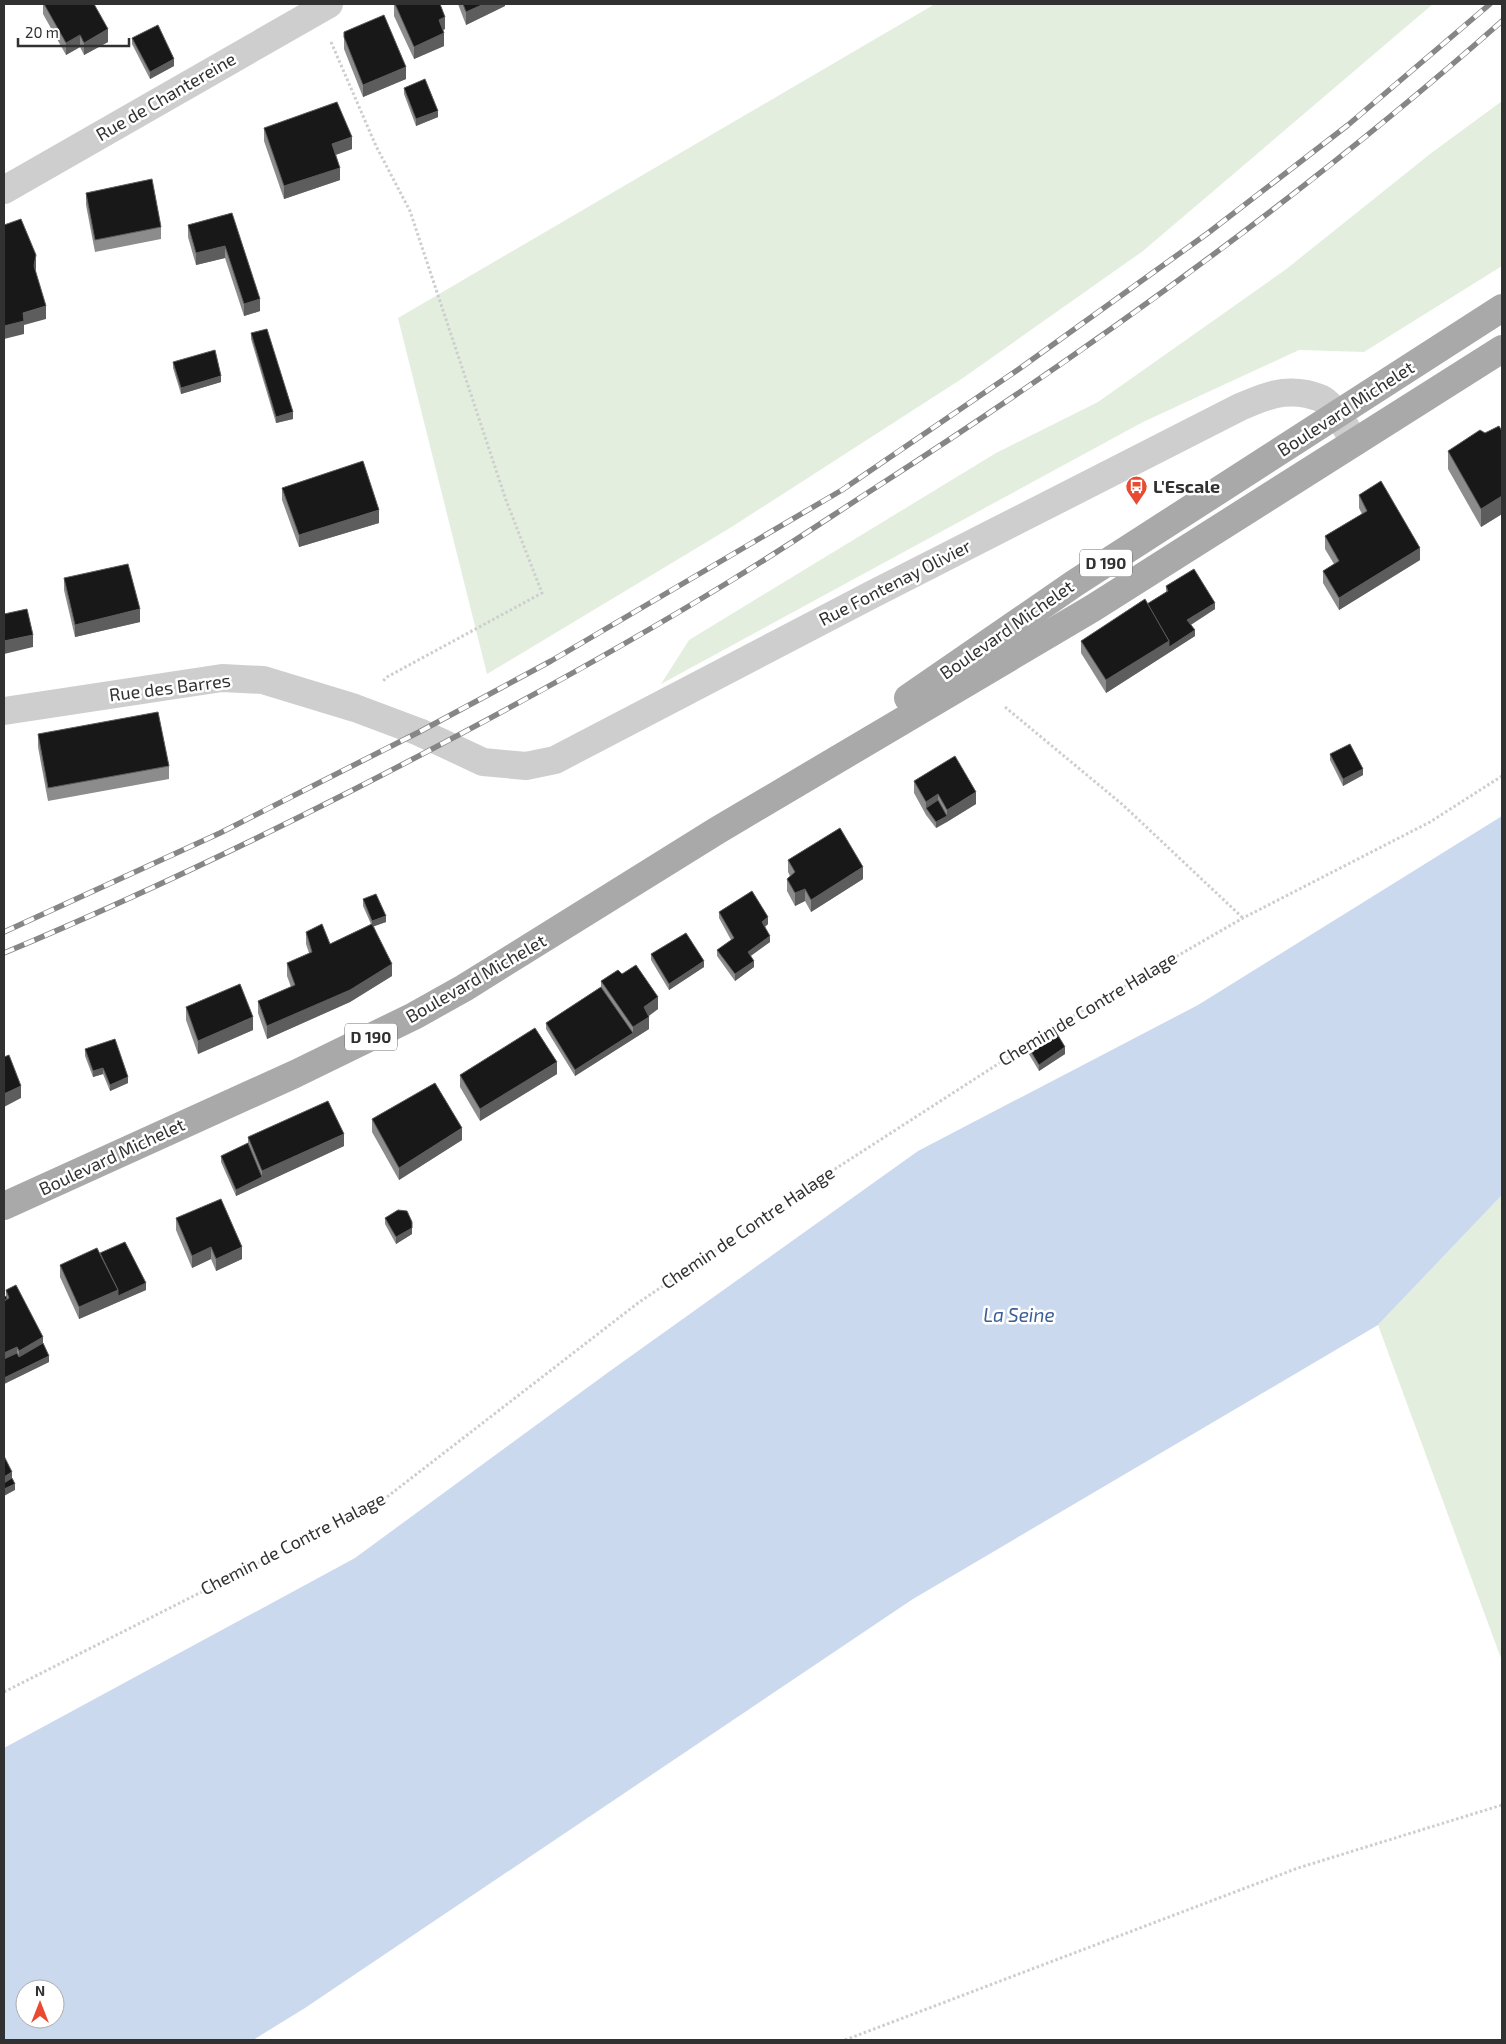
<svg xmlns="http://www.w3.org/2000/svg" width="1506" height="2044" font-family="'Exo 2',sans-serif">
<rect width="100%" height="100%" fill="#fff"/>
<g fill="#e4eedf">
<polygon points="935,4 1433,4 1143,251 963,378 730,528 487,674 398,318"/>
<polygon points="1502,101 1502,266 1364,352 1299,350 1143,422 661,684 689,640 996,453 1098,402 1285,270 1430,154"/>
<polygon points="1502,1195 1502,1661 1378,1325"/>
</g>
<path fill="#cbd9ee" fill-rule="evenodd" d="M1502 816V1195L1378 1325 913 1599 305 2008 253 2040H4V1748L355 1558 610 1371 918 1151 1198 1005ZM25 1989H55V2019H25Z"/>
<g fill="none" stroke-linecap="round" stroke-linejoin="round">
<g stroke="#cecece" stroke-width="3" stroke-dasharray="2.5 2.5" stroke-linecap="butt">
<polyline points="331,42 376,146 410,211 506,500 542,593 387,677 382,682"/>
<polyline points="1005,707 1123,805 1243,918"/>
<polyline points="1051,1029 1243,918 1430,822 1502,776"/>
<polyline points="4,1692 383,1500 638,1303 835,1169 1029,1044"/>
<polyline points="845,2040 1298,1868 1502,1805"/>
</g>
<g stroke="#cecece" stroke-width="28">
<polyline points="4,190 329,4"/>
<path d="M4 711 222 678 263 680 355 708 419 732 483 762 526 766 555 760 871 595 1240 407C1264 397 1280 389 1307 394 1313 396 1321 397 1325 401 1338 411 1346 429 1355 442"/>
</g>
<g stroke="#a9a9a9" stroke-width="28">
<polyline points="908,698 1075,583 1502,308"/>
<polyline points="4,1206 295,1074 414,1016 464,988 718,830 1093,608 1502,349"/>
</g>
<defs>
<g id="rail">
<polyline points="4,932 220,833 419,732 551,661 842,490 1019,369 1208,233 1348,125 1490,4"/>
<path d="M4 953C121 904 237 849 351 791 480 725 608 656 732 580 780 551 827 519 875 488 1094 347 1307 194 1502 21"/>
</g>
</defs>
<use href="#rail" stroke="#868686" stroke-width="5.5"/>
<use href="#rail" stroke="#fff" stroke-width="4" stroke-dasharray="11" stroke-linecap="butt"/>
</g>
<g fill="#8c8c8c">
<polygon points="43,4 94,4 108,42 84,55 80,47 66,55 43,14"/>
<polygon points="394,4 445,29 443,30 444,46 414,59 394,16"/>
<polygon points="458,4 505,4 505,6 466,25"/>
<polygon points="344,32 406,79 363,97 344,49"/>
<polygon points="132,38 174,66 150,79 132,44"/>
<polygon points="404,88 438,117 416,126 404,94"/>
<polygon points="264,128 352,149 336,155 340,180 284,199 264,141"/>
<polygon points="86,193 161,227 161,239 95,252 86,205"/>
<polygon points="232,213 260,311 244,316 225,258 196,265 188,237 188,225"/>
<polygon points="251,333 293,419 276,423 251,339"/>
<polygon points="173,362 221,382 181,394 173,368"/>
<polygon points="1502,431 1502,514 1481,527 1448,469 1448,451 1485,433"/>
<polygon points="282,488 379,523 299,547 282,500"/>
<polygon points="1359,495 1420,560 1339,610 1323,583 1323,571 1334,564 1325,549 1325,536 1362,514 1359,508"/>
<polygon points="64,578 140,622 75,637 64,590"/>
<polygon points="1166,586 1215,609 1191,625 1195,636 1106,693 1081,653 1081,641 1147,604 1166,592"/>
<polygon points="38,734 169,766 169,779 48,801 38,747"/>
<polygon points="1330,754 1363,775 1343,786 1330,760"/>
<polygon points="914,781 976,804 936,828 926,815 914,793"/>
<polygon points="788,860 863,879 811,912 805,901 795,906 787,891 787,879 790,876 788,872"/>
<polygon points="363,899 386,922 374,926 392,976 350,1002 267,1039 258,1013 258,1001 291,987 287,976 287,963 309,953 306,944 306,932 330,944 371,924 363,906"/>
<polygon points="719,912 768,924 765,927 770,942 750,956 754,967 735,981 717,956 717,950 731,940 719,918"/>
<polygon points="651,954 704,967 669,990 651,960"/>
<polygon points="622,974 658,1009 649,1016 649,1029 575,1076 546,1029 546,1023 601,987 601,981"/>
<polygon points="186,1007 253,1030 198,1054 186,1020"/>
<polygon points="1027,1045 1065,1054 1039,1071 1027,1051"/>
<polygon points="85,1049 128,1083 110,1091 103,1074 93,1077 85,1056"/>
<polygon points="557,1074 480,1121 460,1087 460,1075"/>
<polygon points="372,1119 462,1140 399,1180 372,1132"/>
<polygon points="248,1137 344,1146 236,1196 221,1162 221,1156 248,1143"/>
<polygon points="176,1218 242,1259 216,1271 211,1259 192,1268 176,1230"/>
<polygon points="385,1218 412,1228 412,1234 396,1244 385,1224"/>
<polygon points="100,1253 146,1290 79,1319 60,1277 60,1265"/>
<polygon points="6,1290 43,1343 49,1362 4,1384"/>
</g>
<g fill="#5d5d5d">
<polygon points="484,4 505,4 505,6 466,25 466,12"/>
<polygon points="445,17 445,29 439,32 439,20"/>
<polygon points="108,29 108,42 84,55 84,43"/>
<polygon points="444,33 444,46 414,59 414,47"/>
<polygon points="80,35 80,47 66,55 66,43"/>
<polygon points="174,59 174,66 150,79 150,72"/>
<polygon points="406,67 406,79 363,97 363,85"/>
<polygon points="438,111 438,117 416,126 416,119"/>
<polygon points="352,137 352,149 332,156 332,144"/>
<polygon points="340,168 340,180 284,199 284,186"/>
<polygon points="225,246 225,258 196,265 196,253"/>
<polygon points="36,255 36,268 34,279 34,266"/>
<polygon points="260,299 260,311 244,316 244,304"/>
<polygon points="46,306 46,319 24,325 24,334 4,339 4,326 23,313"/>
<polygon points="221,376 221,382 181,394 181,388"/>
<polygon points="293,412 293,419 276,423 276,417"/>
<polygon points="1502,496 1502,514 1481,527 1481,509"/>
<polygon points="379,510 379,523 299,547 299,535"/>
<polygon points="1420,548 1420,560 1339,610 1339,598"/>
<polygon points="1215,603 1215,609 1187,627 1187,620"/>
<polygon points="140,609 140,622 75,637 75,625"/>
<polygon points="1195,630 1195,636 1106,693 1106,680 1169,641"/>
<polygon points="33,635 33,647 4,654 4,641"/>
<polygon points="1363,769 1363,775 1343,786 1343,779"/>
<polygon points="976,792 976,804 947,822 947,810"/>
<polygon points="938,794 938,807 926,808 926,815 926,802"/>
<polygon points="947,816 947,822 936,828 936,822"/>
<polygon points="863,867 863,879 811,912 811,900"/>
<polygon points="805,889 805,901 795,906 795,893"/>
<polygon points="386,916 386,922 372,927 372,921"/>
<polygon points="768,917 768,924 762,929 762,922"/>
<polygon points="770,936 770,942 748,958 748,952"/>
<polygon points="704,961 704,967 669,990 669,984"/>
<polygon points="754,961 754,967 735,981 735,974"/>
<polygon points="392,964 392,976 350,1002 267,1039 267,1026"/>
<polygon points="658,997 658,1009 644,1019 644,1007"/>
<polygon points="253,1017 253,1030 198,1054 198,1041"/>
<polygon points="649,1017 649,1029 575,1076 575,1070 633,1033 633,1027"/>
<polygon points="1065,1047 1065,1054 1039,1071 1039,1065"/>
<polygon points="557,1062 557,1074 480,1121 480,1109"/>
<polygon points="103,1068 103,1074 93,1077 93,1071"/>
<polygon points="128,1077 128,1083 110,1091 110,1085"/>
<polygon points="21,1086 21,1098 4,1107 4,1094"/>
<polygon points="462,1128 462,1140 399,1180 399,1168"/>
<polygon points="344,1134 344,1146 262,1184 262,1171"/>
<polygon points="262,1177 262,1184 236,1196 236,1190"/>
<polygon points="412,1222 412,1234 396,1244 396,1237"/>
<polygon points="211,1247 211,1259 192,1268 192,1256"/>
<polygon points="242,1247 242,1259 216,1271 216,1259"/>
<polygon points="146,1283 146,1290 79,1319 79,1307 118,1290"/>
<polygon points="43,1337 43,1350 19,1363 19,1351"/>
<polygon points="17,1347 17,1360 4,1366 4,1353"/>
<polygon points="49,1356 49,1362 4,1384 4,1378"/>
<polygon points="12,1472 12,1485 4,1489 4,1477"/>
<polygon points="15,1484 15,1490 4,1496 4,1489"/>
</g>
<g fill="#181818" stroke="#5d5d5d">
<polygon points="44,4 94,4 108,29 84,43 80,35 66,43"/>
<polygon points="395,4 440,4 445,17 439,20 444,33 414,47"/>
<polygon points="463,4 484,4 466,12"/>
<polygon points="384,15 406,67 363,85 344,37 344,32"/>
<polygon points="158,25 174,59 150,72 132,38"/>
<polygon points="425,79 438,111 416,119 404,88"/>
<polygon points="337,102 352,137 332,144 340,168 284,186 264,128"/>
<polygon points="152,179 161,227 95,240 86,193"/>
<polygon points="232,213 260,299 244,304 225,246 196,253 188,225"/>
<polygon points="21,219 36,255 34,266 46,306 23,313 24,321 4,326 4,225"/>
<polygon points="267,329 293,412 276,417 251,333"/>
<polygon points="215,350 221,376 181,388 173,362"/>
<polygon points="1499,426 1502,431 1502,496 1481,509 1448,451 1480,430 1485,433"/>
<polygon points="363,461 379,510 299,535 282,488"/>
<polygon points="1381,481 1420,548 1339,598 1323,571 1339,561 1325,536 1367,511 1359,495"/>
<polygon points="128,564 140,609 75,625 64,578"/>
<polygon points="1194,569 1215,603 1187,620 1195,630 1169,647 1169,641 1147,604 1168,591 1166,586"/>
<polygon points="1145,599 1169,641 1106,680 1081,641"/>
<polygon points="27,609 33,635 4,641 4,614"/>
<polygon points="158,712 169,766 48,788 38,734"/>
<polygon points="1350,744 1363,769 1343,779 1330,754"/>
<polygon points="955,756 976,792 947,810 938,794 926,802 914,781"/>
<polygon points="938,800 947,816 936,822 926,808"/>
<polygon points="840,828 863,867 811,900 805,889 795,893 787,879 795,872 788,860"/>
<polygon points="752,891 768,917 762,922 770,936 748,952 754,961 735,974 717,950 734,938 719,912"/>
<polygon points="376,894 386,916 372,921 363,899"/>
<polygon points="322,924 330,944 372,924 392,964 350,990 267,1026 258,1001 295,985 287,963 312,952 306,932"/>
<polygon points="686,933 704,961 669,984 651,954"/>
<polygon points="636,965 658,997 644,1007 649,1017 633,1027 601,981 618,970 622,974"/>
<polygon points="240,984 253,1017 198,1041 186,1007"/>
<polygon points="601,987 633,1033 575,1070 546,1023"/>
<polygon points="1053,1027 1065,1047 1039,1065 1027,1045"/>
<polygon points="535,1028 557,1062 480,1109 460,1075"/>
<polygon points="115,1039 128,1077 110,1085 103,1068 93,1071 85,1049"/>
<polygon points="9,1055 21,1086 4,1094 4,1057"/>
<polygon points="435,1083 462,1128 399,1168 372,1119"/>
<polygon points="328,1101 344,1134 262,1171 248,1137"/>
<polygon points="248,1143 262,1177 236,1190 221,1156"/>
<polygon points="221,1199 242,1247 216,1259 211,1247 192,1256 176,1218"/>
<polygon points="398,1210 407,1211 412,1222 412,1228 396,1237 385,1218"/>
<polygon points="125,1242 146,1283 118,1296 118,1290 100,1253"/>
<polygon points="97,1248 118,1290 79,1307 60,1265"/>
<polygon points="16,1285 43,1337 19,1351 17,1347 4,1353 4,1301 9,1298 6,1290"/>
<polygon points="6,1296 7,1299 4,1301 4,1298"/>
<polygon points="43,1343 49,1356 4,1378 4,1359 17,1353 19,1357"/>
<polygon points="4,1456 12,1472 4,1477"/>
<polygon points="12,1478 15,1484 4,1489 4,1483"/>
</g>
<defs>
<symbol id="bus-pin" viewBox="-11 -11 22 30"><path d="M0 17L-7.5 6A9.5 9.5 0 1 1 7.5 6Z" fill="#e94a31" stroke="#fff"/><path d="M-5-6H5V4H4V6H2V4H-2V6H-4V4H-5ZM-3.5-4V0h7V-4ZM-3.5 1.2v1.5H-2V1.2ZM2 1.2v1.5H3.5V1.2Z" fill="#fff"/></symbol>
</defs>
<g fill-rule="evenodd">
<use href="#bus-pin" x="1124" y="474" width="25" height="34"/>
</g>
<g text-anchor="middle" stroke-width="5" stroke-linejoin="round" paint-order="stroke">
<g fill="#fff" stroke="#6f6f6f" stroke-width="1">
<rect x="1080" y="549.5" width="52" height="27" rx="4"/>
<rect x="345" y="1023.5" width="52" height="27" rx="4"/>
</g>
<g font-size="16" font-weight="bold" fill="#313131">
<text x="1106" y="569">D 190</text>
<text x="371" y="1043">D 190</text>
</g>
<g font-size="18" fill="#313131" stroke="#fff">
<text transform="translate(166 97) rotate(-30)" y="6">Rue de Chantereine</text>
<text transform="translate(1346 409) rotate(-33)" y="6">Boulevard Michelet</text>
<text transform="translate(895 583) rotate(-27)" y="6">Rue Fontenay Olivier</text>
<text transform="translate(1007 630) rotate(-35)" y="6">Boulevard Michelet</text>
<text transform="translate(170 688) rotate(-7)" y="6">Rue des Barres</text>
<text transform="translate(476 979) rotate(-30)" y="6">Boulevard Michelet</text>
<text transform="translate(1088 1009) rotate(-31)" y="6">Chemin de Contre Halage</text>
<text transform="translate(112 1157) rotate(-25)" y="6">Boulevard Michelet</text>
<text transform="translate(748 1228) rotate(-34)" y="6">Chemin de Contre Halage</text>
<text transform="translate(293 1544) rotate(-27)" y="6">Chemin de Contre Halage</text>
</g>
<g font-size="18" font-weight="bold" fill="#313131" stroke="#fff" text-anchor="start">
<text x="1153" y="493">L'Escale</text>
</g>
<g font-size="19" font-style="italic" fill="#3c6096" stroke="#fff">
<text x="1019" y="1322">La Seine</text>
</g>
</g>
<rect width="1506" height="2044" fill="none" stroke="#313131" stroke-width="10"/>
<g transform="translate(40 2004)"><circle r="24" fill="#ffffff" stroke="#adadad"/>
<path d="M0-4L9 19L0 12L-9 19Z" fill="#e94a31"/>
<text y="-8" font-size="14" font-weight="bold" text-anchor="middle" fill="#313131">N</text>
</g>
<path d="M18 38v8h111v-8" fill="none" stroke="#313131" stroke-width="2.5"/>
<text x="25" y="38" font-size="15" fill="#313131" stroke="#ffffff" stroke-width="4" paint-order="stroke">20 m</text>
</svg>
